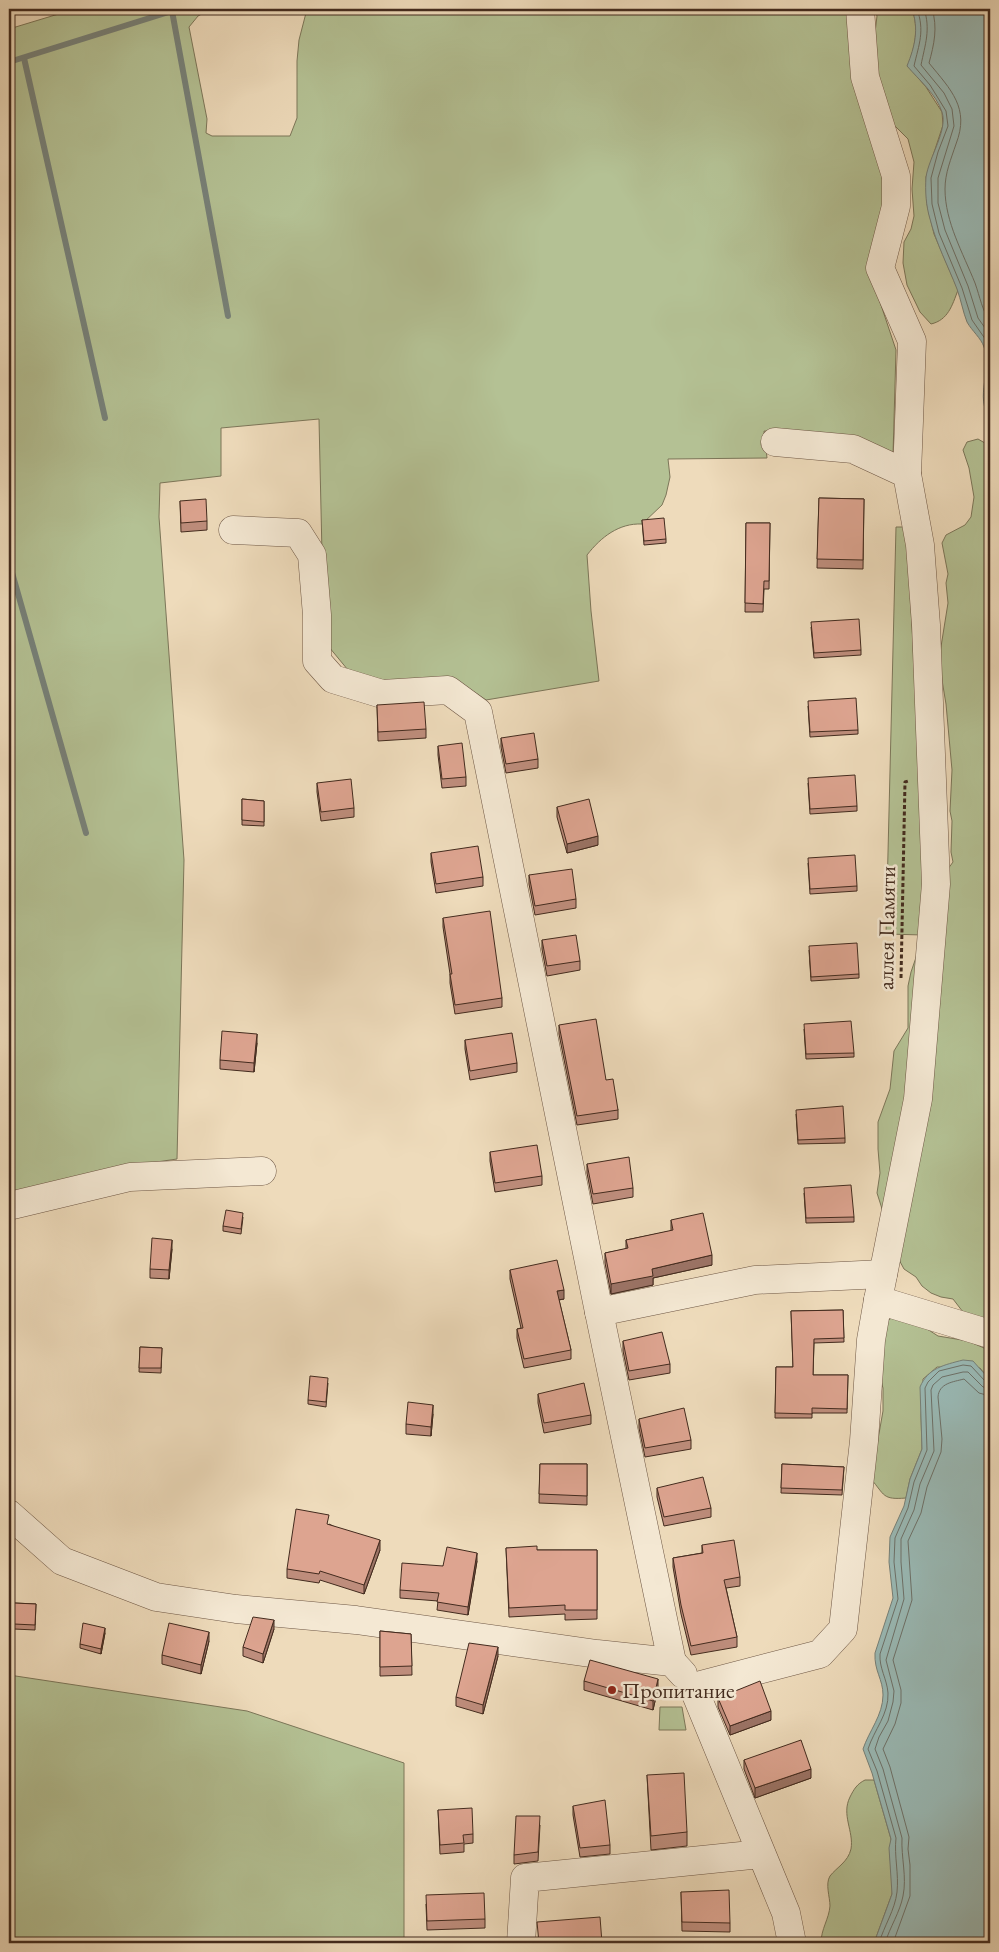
<svg xmlns="http://www.w3.org/2000/svg" width="999" height="1952" font-family="'EB Garamond',serif">
<rect width="100%" height="100%" fill="#eedbbb"/>
<filter id="stains"><feTurbulence type="fractalNoise" baseFrequency=".004" numOctaves="4"/><feColorMatrix values="0 0 0 0 .2 0 0 0 0 .09 0 0 0 0 .02 0 0 0 .5 -.17"/></filter>
<radialGradient id="worn" r=".72"><stop offset=".6" stop-color="#630" stop-opacity="0"/><stop offset="1" stop-color="#630" stop-opacity=".3"/></radialGradient>
<g fill="#b4c194" stroke="#7c7659">
<path d="M75 9H211L198 16 189 27 207 119 206 133 212 136H290L297 118V61L299 40 307 9H848L880 156 886 214 872 278 896 350 893 455 849 441 764 431 767 458 668 459 670 477 666 495 662 505 642 524C619 523 601 537 587 555L591 611 599 681 486 700 452 677 384 685 348 670 329 647 322 554 319 419 221 428V476L160 483 159 517 184 860 177 1159 122 1167 9 1197V29Z"/>
<path d="M875 9H912C919 29 915 46 908 66L926 87 942 112 943 125 926 177 927 204 934 234 958 290C952 306 948 320 931 324L920 312 907 285 903 263 904 242 911 229 914 216 912 189 914 162 908 139 888 119 882 106 874 41 877 16Z"/>
<polygon points="978,439 990,446 990,1321 963,1312 953,1299 941,1297 931,1293 922,1286 916,1277 904,1269 897,1256 877,1193 880,1173 878,1149 878,1122 890,1089 894,1051 908,1028 908,986 911,972 945,873 953,862 951,852 952,821 950,811 952,770 946,704 941,674 940,653 948,603 946,583 948,574 942,543 946,535 965,525 971,517 974,497 969,468 963,450 967,442"/>
<polygon points="896,527 907,527 924,859 923,935 886,934"/>
<path d="M893 1317 924 1327 938 1336 968 1341 984 1348 990 1354V1380L980 1368 937 1367 923 1379 921 1415 922 1449 910 1479 906 1498C882 1500 885 1495 871 1479L883 1411V1388L879 1374 887 1321Z"/>
<polygon points="9,1675 247,1711 404,1763 404,1943 9,1943"/>
<polygon points="660,1707 682,1707 686,1730 659,1730"/>
<path d="M865 1780H874L891 1839 890 1857 893 1883 892 1894 874 1943H821C821 1929 829 1919 830 1906 830 1897 825 1884 830 1876 837 1867 848 1862 851 1849 854 1831 841 1815 850 1797 854 1789 857 1784 865 1780Z"/>
</g>
<g fill="#9abab6" stroke="#778179">
<path d="M912 9H990V417C974 398 993 369 984 347 981 338 972 331 967 322 963 312 961 300 957 289 948 266 936 243 930 219 926 206 925 191 926 177 929 157 948 130 942 112 936 94 919 80 907 66 915 46 919 29 912 9Z"/>
<path d="M963 1360 973 1361 990 1380V1943H874L892 1894 889 1848 891 1839 872 1773 863 1749C869 1731 883 1715 883 1695 883 1679 874 1671 875 1653L893 1598 889 1562 890 1537 904 1506 910 1479 922 1449 920 1387C928 1368 944 1365 963 1360Z"/>
</g>
<g fill="none" stroke-linecap="round" stroke-linejoin="round">
<g stroke="#6e726a" stroke-width="1">
<path d="M917 9C925 31 919 44 914 66L930 85 946 111 948 126 938 152 931 178 932 204 939 233 962 288 972 320 988 343 990 351"/>
<path d="M924 9C931 29 925 45 921 65L944 93 952 109 954 126 938 178V203L945 230 968 286 978 318 990 335"/>
<path d="M932 9C938 27 934 45 929 63 951 90 970 108 956 144 951 159 945 173 945 189 945 222 963 253 975 283 980 297 982 310 990 322"/>
<path d="M879 1943C884 1926 895 1910 897 1892 899 1874 894 1856 896 1838L877 1771 868 1749C874 1730 889 1714 888 1693 887 1679 879 1668 880 1654L898 1599 894 1562 895 1538 908 1508 914 1482 927 1450 925 1388 928 1382 939 1371 963 1365 971 1366 985 1381 990 1382"/>
<path d="M885 1943C890 1927 900 1912 903 1896 907 1877 901 1857 902 1838L883 1769 875 1749 879 1737 888 1721 893 1702 894 1691 886 1660 904 1599 901 1562V1539L914 1510 920 1484 934 1451 931 1390 933 1385 942 1377 963 1372H968L983 1387 990 1388"/>
<path d="M893 1943 910 1896V1865L908 1849 909 1837 890 1767 883 1749 895 1724 901 1703V1690L893 1660 912 1600 908 1541 921 1513 927 1487 941 1452 942 1439 938 1397C939 1383 953 1382 964 1379L979 1393 990 1396"/>
</g>
<g stroke="#778179" stroke-width="6">
<polyline points="24,58 105,418"/>
<polyline points="9,62 172,11 228,316"/>
<polyline points="9,562 86,833"/>
</g>
<defs>
<g id="minor">
<polyline points="860,9 865,77 896,176 896,206 880,268 912,341 907,474"/>
<polyline points="775,442 853,449 907,474 920,545 926,625 936,884 918,1099 878,1300"/>
<polyline points="233,530 298,533 312,555 317,615 317,661 333,679 382,694 448,690 478,712 599,1312 672,1662"/>
<polyline points="9,1206 130,1177 262,1171"/>
<polyline points="599,1312 755,1280 883,1274"/>
<polyline points="9,1514 62,1561 156,1597 236,1609 356,1620 597,1654 672,1662 683,1674"/>
<polyline points="521,1943 525,1878 761,1854"/>
<polyline points="792,1943 786,1913 693,1687 820,1654 843,1629 864,1441 871,1340 878,1300 990,1334"/>
</g>
</defs>
<use href="#minor" stroke="#6e5745" stroke-width="29"/>
<polyline stroke="#432b1e" stroke-width="3" stroke-dasharray="4 2.5" stroke-linecap="butt" points="901,978 905,782 908,781"/>
<use href="#minor" stroke="#f4e8d3" stroke-width="28"/>
</g>
<g fill="#be8d7c" stroke="#432b1e">
<polygon points="819,498 864,499 863,569 817,568"/>
<polygon points="180,501 207,521 207,530 181,532"/>
<polygon points="642,520 666,539 666,543 644,545"/>
<polygon points="746,523 770,523 769,589 764,589 763,612 745,612"/>
<polygon points="811,627 861,650 861,655 814,658"/>
<polygon points="377,705 426,729 426,738 378,741"/>
<polygon points="808,706 858,730 858,734 810,737"/>
<polygon points="501,738 538,759 538,768 506,773 501,747"/>
<polygon points="438,746 466,777 466,786 442,788 438,755"/>
<polygon points="317,783 354,808 354,817 321,821 317,792"/>
<polygon points="808,783 857,806 857,811 810,814"/>
<polygon points="242,799 264,801 264,826 242,825"/>
<polygon points="557,807 598,845 567,853 557,817"/>
<polygon points="431,853 483,877 483,886 436,893 431,862"/>
<polygon points="808,863 857,886 857,891 810,894"/>
<polygon points="529,875 576,899 576,908 535,915 529,884"/>
<polygon points="443,918 502,998 502,1007 455,1014 450,983 450,974 443,927"/>
<polygon points="542,940 580,961 580,970 547,976 542,949"/>
<polygon points="809,950 859,974 859,978 811,981"/>
<polygon points="559,1025 606,1080 618,1110 618,1119 577,1125 559,1034"/>
<polygon points="804,1029 854,1053 854,1057 806,1059"/>
<polygon points="465,1040 517,1063 517,1072 470,1080 465,1049"/>
<polygon points="257,1043 254,1072 220,1069 220,1060"/>
<polygon points="796,1114 845,1138 845,1143 798,1144"/>
<polygon points="490,1152 542,1176 542,1185 495,1192 490,1161"/>
<polygon points="587,1164 633,1188 633,1197 593,1204 587,1173"/>
<polygon points="804,1193 854,1217 854,1222 806,1223"/>
<polygon points="243,1217 241,1234 223,1231 223,1226"/>
<polygon points="671,1220 712,1265 653,1278 653,1285 611,1294 605,1263 605,1253 626,1249 626,1240 671,1231"/>
<polygon points="172,1249 169,1279 150,1278 150,1269"/>
<polygon points="510,1270 564,1299 559,1300 571,1350 571,1359 524,1368 517,1338 517,1329 521,1328 510,1279"/>
<polygon points="843,1310 844,1342 814,1343 813,1375 848,1375 847,1413 812,1413 812,1418 775,1418 776,1367 793,1367 791,1311"/>
<polygon points="623,1341 670,1364 670,1373 629,1380 623,1351"/>
<polygon points="140,1347 162,1348 161,1373 139,1372"/>
<polygon points="328,1383 326,1407 308,1404 308,1400"/>
<polygon points="538,1394 591,1415 591,1424 544,1433 538,1403"/>
<polygon points="433,1414 431,1436 406,1434 406,1424"/>
<polygon points="639,1419 691,1440 691,1449 645,1457 639,1428"/>
<polygon points="540,1464 587,1464 587,1505 539,1503"/>
<polygon points="782,1464 844,1467 842,1495 781,1493"/>
<polygon points="657,1488 711,1508 711,1517 664,1526 657,1497"/>
<polygon points="329,1524 380,1550 364,1594 320,1580 319,1583 287,1578 287,1569"/>
<polygon points="702,1545 740,1577 740,1586 726,1588 737,1637 737,1647 691,1655 681,1614 673,1567 673,1558 702,1553"/>
<polygon points="506,1548 537,1550 597,1550 597,1619 565,1620 565,1614 509,1617"/>
<polygon points="477,1561 468,1615 437,1610 438,1601 400,1598 400,1590 443,1566"/>
<polygon points="14,1603 36,1604 35,1630 14,1629"/>
<polygon points="274,1629 263,1663 243,1656 243,1647"/>
<polygon points="380,1631 411,1634 412,1675 380,1676"/>
<polygon points="105,1633 101,1654 80,1648 80,1644"/>
<polygon points="209,1641 201,1674 162,1664 162,1655"/>
<polygon points="498,1656 483,1714 456,1706 456,1697"/>
<polygon points="584,1681 658,1688 653,1710 584,1690"/>
<polygon points="718,1698 771,1720 730,1735 718,1707"/>
<polygon points="744,1760 811,1778 755,1798 744,1769"/>
<polygon points="647,1775 687,1832 687,1846 651,1850"/>
<rect x="9" y="1777" width="2" height="26"/>
<polygon points="573,1806 610,1845 610,1854 580,1857 573,1815"/>
<polygon points="438,1810 473,1834 473,1843 464,1844 464,1852 440,1854"/>
<polygon points="540,1825 538,1861 514,1864 514,1855"/>
<polygon points="681,1892 730,1923 730,1932 682,1931"/>
<polygon points="426,1904 485,1919 485,1928 427,1930"/>
</g>
<g fill="#9b7365" stroke="#432b1e">
<polygon points="598,836 598,845 567,853 567,844"/>
<polygon points="257,1034 257,1043 254,1072 254,1063"/>
<polygon points="172,1240 172,1249 169,1279 169,1270"/>
<polygon points="712,1255 712,1265 653,1278 653,1285 611,1294 611,1284 652,1269"/>
<polygon points="564,1290 564,1299 557,1300 557,1291"/>
<polygon points="433,1405 433,1414 431,1436 431,1427"/>
<polygon points="380,1540 380,1550 364,1594 364,1585"/>
<polygon points="477,1553 477,1561 468,1615 468,1607"/>
<polygon points="274,1620 274,1629 263,1663 263,1654"/>
<polygon points="105,1628 105,1633 101,1654 101,1649"/>
<polygon points="209,1632 209,1641 201,1674 201,1665"/>
<polygon points="498,1647 498,1656 483,1714 483,1705"/>
<polygon points="658,1679 658,1688 653,1710 653,1701"/>
<polygon points="771,1711 771,1720 730,1735 730,1726"/>
<polygon points="811,1769 811,1778 755,1798 755,1788"/>
</g>
<g fill="#dda490" stroke="#432b1e">
<polygon points="819,498 864,499 863,560 817,559"/>
<polygon points="206,499 207,521 181,523 180,501"/>
<polygon points="664,518 666,539 644,541 642,520"/>
<polygon points="746,523 770,523 769,581 764,581 763,604 745,603"/>
<polygon points="859,619 861,650 814,653 811,622"/>
<polygon points="856,698 858,730 810,732 808,701"/>
<polygon points="424,702 426,729 378,732 377,705"/>
<polygon points="534,733 538,759 506,764 501,738"/>
<polygon points="462,743 466,777 442,779 438,746"/>
<polygon points="855,775 857,806 810,809 808,778"/>
<polygon points="351,779 354,808 321,812 317,783"/>
<polygon points="242,799 264,801 264,822 242,820"/>
<polygon points="589,799 598,836 567,844 557,807"/>
<polygon points="478,846 483,877 436,884 431,853"/>
<polygon points="855,855 857,886 810,889 808,858"/>
<polygon points="572,869 576,899 535,906 529,875"/>
<polygon points="490,911 502,998 455,1005 450,974 452,974 443,918"/>
<polygon points="576,935 580,961 547,966 542,940"/>
<polygon points="857,943 859,974 811,977 809,946"/>
<polygon points="596,1019 606,1080 613,1079 618,1110 577,1116 559,1025"/>
<polygon points="851,1021 854,1053 806,1054 804,1024"/>
<polygon points="222,1031 257,1034 254,1063 220,1060"/>
<polygon points="512,1033 517,1063 470,1071 465,1040"/>
<polygon points="843,1106 845,1138 798,1140 796,1110"/>
<polygon points="537,1145 542,1176 495,1183 490,1152"/>
<polygon points="629,1157 633,1188 593,1194 587,1164"/>
<polygon points="851,1185 854,1217 806,1218 804,1188"/>
<polygon points="226,1210 243,1213 241,1229 223,1226"/>
<polygon points="703,1213 712,1255 652,1269 653,1276 611,1284 605,1253 628,1248 626,1240 673,1230 671,1220"/>
<polygon points="152,1238 172,1240 169,1270 150,1269"/>
<polygon points="557,1260 564,1290 557,1291 571,1350 524,1359 517,1329 523,1328 510,1270"/>
<polygon points="843,1310 844,1338 814,1339 813,1375 848,1375 847,1409 812,1408 812,1414 775,1413 776,1367 793,1367 791,1311"/>
<polygon points="662,1332 670,1364 629,1371 623,1341"/>
<polygon points="140,1347 162,1348 161,1368 139,1368"/>
<polygon points="310,1376 328,1378 326,1402 308,1400"/>
<polygon points="584,1383 591,1415 544,1423 538,1394"/>
<polygon points="408,1402 433,1405 431,1427 406,1424"/>
<polygon points="684,1408 691,1440 645,1448 639,1419"/>
<polygon points="540,1464 587,1464 587,1496 539,1494"/>
<polygon points="782,1464 844,1467 842,1490 781,1488"/>
<polygon points="703,1477 711,1508 664,1517 657,1488"/>
<polygon points="296,1509 329,1515 327,1524 380,1540 364,1585 320,1571 319,1574 287,1569"/>
<polygon points="734,1540 740,1577 724,1580 737,1637 691,1646 681,1605 673,1558 703,1553 702,1545"/>
<polygon points="537,1546 537,1550 597,1550 597,1610 565,1610 565,1605 509,1608 506,1548"/>
<polygon points="447,1547 477,1553 468,1607 437,1602 439,1593 400,1590 402,1563 443,1566"/>
<polygon points="14,1603 36,1604 35,1625 14,1624"/>
<polygon points="253,1617 274,1620 263,1654 243,1647"/>
<polygon points="83,1623 105,1628 101,1649 80,1644"/>
<polygon points="169,1623 209,1632 201,1665 162,1655"/>
<polygon points="380,1631 411,1634 412,1666 380,1667"/>
<polygon points="469,1643 498,1647 483,1705 456,1697"/>
<polygon points="590,1660 658,1679 653,1701 584,1681"/>
<polygon points="760,1681 771,1711 730,1726 718,1698"/>
<polygon points="801,1740 811,1769 755,1788 744,1760"/>
<polygon points="684,1773 687,1832 651,1836 647,1775"/>
<rect x="9" y="1777" width="2" height="21"/>
<polygon points="605,1800 610,1845 580,1848 573,1806"/>
<polygon points="472,1808 473,1834 463,1835 464,1843 440,1845 438,1810"/>
<polygon points="516,1816 540,1816 538,1852 514,1855"/>
<polygon points="729,1890 730,1923 682,1922 681,1892"/>
<polygon points="484,1893 485,1919 427,1921 426,1895"/>
<polygon points="600,1917 602,1943 539,1943 537,1922"/>
</g>
<circle fill="#8f2418" stroke="#f4e8d3" stroke-width="2" cx="612" cy="1690" r="5"/>
<g text-anchor="middle" stroke-width="5" stroke-linejoin="round" paint-order="stroke">
<g font-size="22" fill="#432b1e" stroke="#f4e8d3">
<text transform="translate(886 928) rotate(-89)" y="8">аллея Памяти</text>
</g>
<g font-size="22" fill="#432b1e" stroke="#f4e8d3" text-anchor="start">
<text x="622" y="1698">Пропитание</text>
</g>
</g>
<rect width="999" height="1952" fill="none" stroke="#eedbbb" stroke-width="30"/>
<rect x="10" y="10" width="979" height="1932" fill="none" stroke="#432b1e" stroke-width="2.5"/>
<rect x="15" y="15" width="969" height="1922" fill="none" stroke="#432b1e"/>
<rect width="100%" height="100%" filter="url(#stains)"/>
<rect width="100%" height="100%" fill="url(#worn)"/>
</svg>
